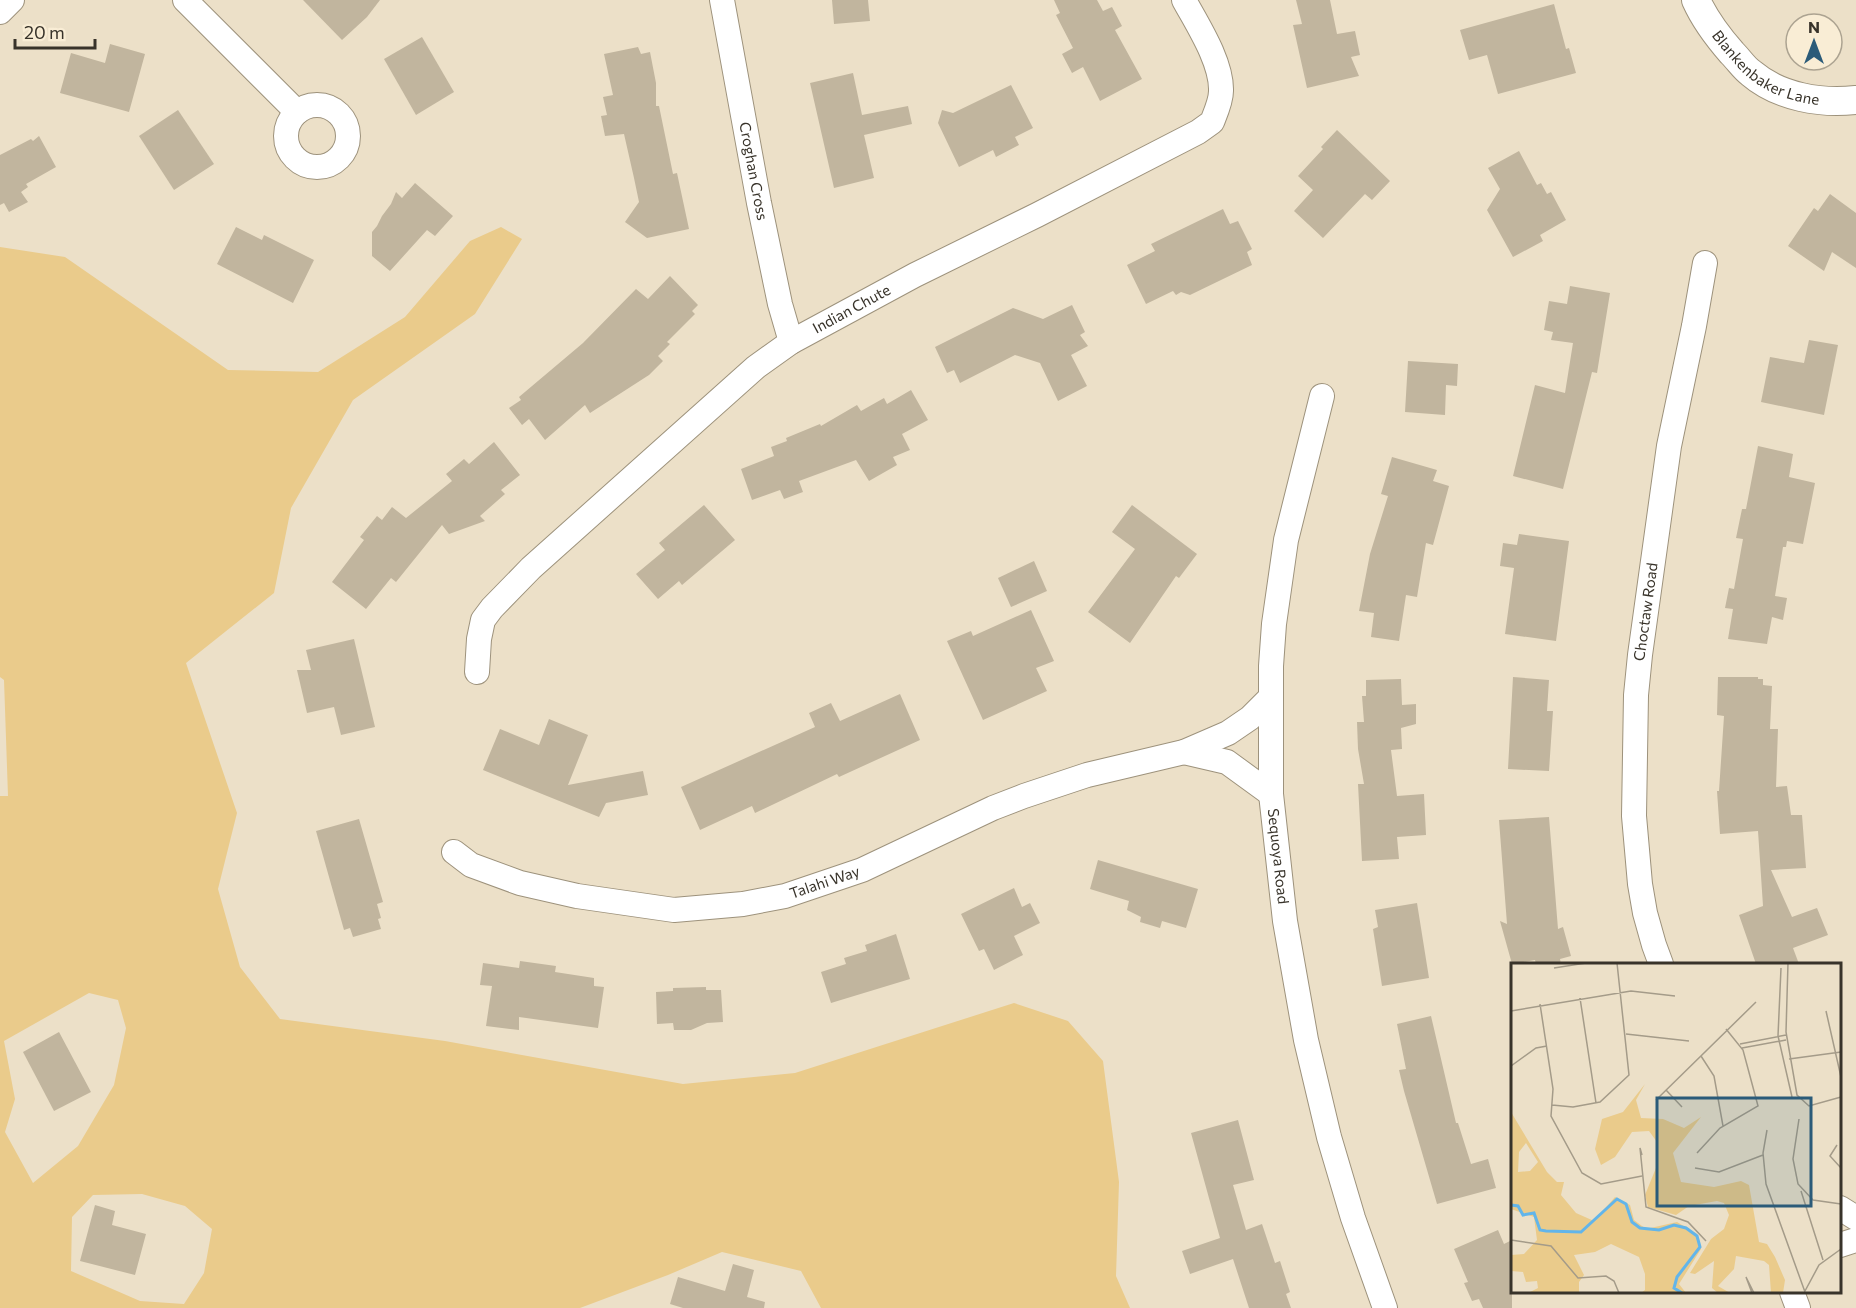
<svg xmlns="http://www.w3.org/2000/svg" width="1856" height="1308" font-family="Commissioner,sans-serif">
<rect width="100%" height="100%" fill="#ece0c8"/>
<path fill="#eacb8b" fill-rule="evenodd" d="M501 227 522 239 475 314 353 400 291 508 274 593 186 663 237 813 218 889 240 967 280 1019 445 1041 683 1084 795 1073 1014 1003 1068 1021 1103 1061 1119 1182 1116 1276 1130 1308H821L801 1271 722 1252 668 1275 580 1308H0V796H8L4 680 0 677V247L65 257 228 370 318 372 405 317 470 241ZM89 993 118 1000 126 1028 114 1085 78 1146 33 1183 5 1132 15 1099 4 1041ZM142 1194 185 1206 212 1229 204 1273 184 1304 140 1301 71 1271 72 1217 93 1195Z"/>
<g fill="#c1b59e">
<polygon points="303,0 380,0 367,17 342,40"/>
<polygon points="832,0 868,0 870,21 834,24"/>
<polygon points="1054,0 1097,0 1103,11 1112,7 1122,26 1115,30 1142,79 1100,101 1083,67 1072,73 1062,54 1073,48 1056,15 1060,13"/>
<polygon points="1296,0 1330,0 1337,34 1355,31 1360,55 1351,57 1359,76 1307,88 1293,25 1302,24"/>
<polygon points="1554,4 1566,49 1569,48 1576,73 1498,94 1487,55 1469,60 1460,30"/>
<polygon points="422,37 454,92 416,115 384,59"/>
<polygon points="110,44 145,54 129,112 60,93 71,53 105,63"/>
<polygon points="638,47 641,54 650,52 656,83 656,106 659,106 673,174 677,173 689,229 647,238 625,222 639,202 634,178 624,134 605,136 601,116 607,115 603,97 613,95 604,54"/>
<polygon points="853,73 862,115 908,106 912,124 864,135 874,178 834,188 810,83"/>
<polygon points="1011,85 1033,128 1015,137 1019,145 996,157 993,150 959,167 938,123 942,110 953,113"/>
<polygon points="178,110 214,164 174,190 139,136"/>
<polygon points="1337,130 1390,181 1372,200 1365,194 1323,238 1294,211 1313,190 1298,176 1323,149 1321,147"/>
<polygon points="39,136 56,167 26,184 28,187 21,192 28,202 9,212 4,203 0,205 0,155 31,139 33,141"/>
<polygon points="1519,151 1537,185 1541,183 1547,194 1551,192 1566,220 1540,235 1543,241 1513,257 1487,210 1500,189 1488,168"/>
<polygon points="415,183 453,216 435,236 427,230 390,271 372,256 372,232 377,226 382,216 391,204 396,192 402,198"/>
<polygon points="1830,194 1856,213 1856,268 1832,252 1824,271 1788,246 1814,208 1818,211"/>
<polygon points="1223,209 1230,224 1238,221 1252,249 1247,252 1252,265 1190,295 1181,292 1176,295 1173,291 1146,304 1127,265 1155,251 1151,244"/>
<polygon points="236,227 262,240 264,235 314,260 293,303 217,264"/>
<polygon points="670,276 698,305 692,311 695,314 667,342 670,344 658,356 663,361 649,375 590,413 585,405 545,440 529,419 522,425 509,408 521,400 519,397 583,343 636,289 648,299"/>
<polygon points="1570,286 1610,293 1597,373 1592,372 1563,489 1513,476 1535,385 1565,393 1573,343 1551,340 1553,332 1544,330 1549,301 1567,304"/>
<polygon points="1072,305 1085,332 1080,335 1088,346 1071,355 1087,386 1058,401 1040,363 1015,355 960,383 954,370 947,373 935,347 1013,308 1043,319"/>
<polygon points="1809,340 1838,345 1824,415 1761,402 1770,357 1804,363"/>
<polygon points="1408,361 1458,364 1457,386 1446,385 1445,415 1405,412"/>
<polygon points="911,390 928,420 902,434 910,450 893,457 897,465 869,481 856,460 799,481 803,492 784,499 780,490 752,500 741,469 774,456 771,447 787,441 786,438 820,424 821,426 857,405 861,411 884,398 887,404"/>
<polygon points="494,442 520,475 501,490 505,494 480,516 485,521 449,534 442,525 396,582 391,578 366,609 332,582 364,540 360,537 377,516 382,520 392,507 406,518 452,481 446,474 464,459 469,464"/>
<polygon points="1758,446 1793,454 1789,477 1815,483 1803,544 1787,541 1786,547 1783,547 1775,596 1787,598 1783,620 1772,617 1767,644 1728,639 1733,609 1725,608 1729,588 1734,589 1743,539 1736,538 1742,509 1746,509"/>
<polygon points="1392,457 1437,470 1433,481 1449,486 1433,545 1426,543 1417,597 1406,595 1399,641 1371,637 1374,613 1359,611 1370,554 1388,496 1381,494"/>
<polygon points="704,505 735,540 682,585 679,581 658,599 636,574 665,550 659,543"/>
<polygon points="1132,505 1197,554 1179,578 1176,576 1130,643 1088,612 1135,549 1112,532"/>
<polygon points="1519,534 1569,541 1556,641 1505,634 1514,568 1500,566 1503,543 1517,545"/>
<polygon points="1034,561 1047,591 1011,607 998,578"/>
<polygon points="1031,610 1054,661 1036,668 1047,691 983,720 947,641 971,631 973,636"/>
<polygon points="354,639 375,727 341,735 334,707 307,713 297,670 311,670 306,650"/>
<polygon points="1513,677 1549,680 1547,711 1553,711 1549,771 1508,769"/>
<polygon points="1718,677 1758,677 1758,679 1763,679 1763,685 1772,686 1770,729 1778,729 1776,787 1787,786 1791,815 1802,815 1806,868 1771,870 1792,917 1817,908 1828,935 1793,948 1799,964 1756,964 1739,915 1763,906 1758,831 1720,834 1717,791 1719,791 1724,716 1717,715"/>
<polygon points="1401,679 1402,705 1416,704 1416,724 1401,728 1402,749 1391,750 1397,796 1424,794 1426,835 1397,837 1399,859 1362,861 1358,784 1364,784 1358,749 1357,722 1364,722 1362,696 1366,696 1366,680"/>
<polygon points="900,694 920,740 839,777 837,774 755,813 752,806 700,830 681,787 815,727 809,713 831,703 840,721"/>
<polygon points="549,719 588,735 568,785 643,771 648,795 606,803 599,817 483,770 500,729 539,745"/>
<polygon points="1549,817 1558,929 1563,927 1571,956 1560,959 1561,964 1536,964 1535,960 1512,964 1500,921 1507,924 1499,820"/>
<polygon points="359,819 383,902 377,904 381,918 378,919 381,929 353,937 350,928 344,930 316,831"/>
<polygon points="1098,860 1198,889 1186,928 1162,921 1160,928 1140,922 1141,917 1127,910 1129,901 1090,889"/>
<polygon points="1014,888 1022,907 1030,903 1040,923 1014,936 1023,955 994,970 984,949 979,951 961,914"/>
<polygon points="1417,903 1429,978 1382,986 1373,929 1378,927 1375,910"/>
<polygon points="896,934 910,979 831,1003 821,972 846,964 844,958 867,951 865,945"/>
<polygon points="520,961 556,966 555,972 594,978 594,986 604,987 598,1028 519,1017 519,1030 486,1026 492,986 480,985 483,963 519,968"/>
<polygon points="706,987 706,990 721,990 723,1022 707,1023 691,1030 674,1030 673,1023 657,1024 656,992 673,991 673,988"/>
<polygon points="1431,1016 1456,1123 1458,1123 1471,1164 1488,1159 1496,1188 1437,1204 1404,1091 1399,1070 1406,1069 1397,1024"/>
<polygon points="59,1032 91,1092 54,1111 23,1052"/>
<polygon points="1238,1120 1254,1180 1233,1185 1246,1230 1262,1224 1275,1263 1280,1261 1290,1292 1286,1294 1291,1308 1249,1308 1233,1259 1190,1274 1182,1251 1220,1238 1191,1133"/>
<polygon points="95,1205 115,1211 112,1225 146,1234 135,1275 80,1261"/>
<polygon points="1498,1230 1504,1244 1512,1240 1512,1308 1483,1308 1479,1299 1472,1301 1464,1283 1468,1282 1454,1249"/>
<polygon points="733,1264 754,1270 747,1297 765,1302 764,1308 683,1308 670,1304 678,1277 725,1291"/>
</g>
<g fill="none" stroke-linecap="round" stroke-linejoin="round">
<defs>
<g id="minor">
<polyline points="185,0 297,112"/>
<path id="s1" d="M722 0 759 203 780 304 791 342"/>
<polyline points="0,12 12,0"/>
<circle cx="317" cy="136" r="31"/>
<path id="s2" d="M1322 396 1286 540 1274 624 1271 666V794L1285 921 1306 1040 1329 1137 1353 1218 1385 1308"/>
<path id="s3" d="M477 672 479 639 483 620 492 608 531 568 756 367 791 342 915 275 1037 215 1198 132 1212 122C1216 112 1221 101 1221 91 1222 62 1197 24 1184 0"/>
<polyline points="1184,752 1227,762 1271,794"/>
<path id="s4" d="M454 852 471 865 520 883 577 896 674 910 743 904 785 896 862 870 993 808 1024 796 1087 775 1184 752 1228 733 1250 718 1271 697"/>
<path id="s5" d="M1661 964 1654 945 1645 913 1640 884 1634 816 1636 695 1640 655 1669 446 1694 326 1705 263"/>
<polyline points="1840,1208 1856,1218"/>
<polyline points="1840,1245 1856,1240"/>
<polyline points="1792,1292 1798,1308"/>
</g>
<g id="tertiary">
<path id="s6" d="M1696 0C1705 20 1718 37 1732 53 1739 60 1744 68 1751 73 1779 97 1821 104 1856 100"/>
</g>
</defs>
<use href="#minor" stroke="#9d927c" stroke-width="26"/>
<use href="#tertiary" stroke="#9d927c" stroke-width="30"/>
<use href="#minor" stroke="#fff" stroke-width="24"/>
<use href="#tertiary" stroke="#fff" stroke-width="28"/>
</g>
<g text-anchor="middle" stroke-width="5" stroke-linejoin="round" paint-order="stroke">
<g font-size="15" fill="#38332a" stroke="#f9edd5">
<text dy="5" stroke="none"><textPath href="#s6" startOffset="102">Blankenbaker Lane</textPath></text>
<text dy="5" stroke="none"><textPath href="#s1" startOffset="174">Croghan Cross</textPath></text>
<text dy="5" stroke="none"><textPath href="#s3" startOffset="537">Indian Chute</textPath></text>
<text dy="5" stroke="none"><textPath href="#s5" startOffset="356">Choctaw Road</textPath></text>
<text dy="5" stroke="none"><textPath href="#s2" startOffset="466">Sequoya Road</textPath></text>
<text dy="5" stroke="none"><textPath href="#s4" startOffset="384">Talahi Way</textPath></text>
</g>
</g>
<g transform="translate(1511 963)">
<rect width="330" height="330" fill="#ece0c8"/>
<path d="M134 121 125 137 130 155 152 156 173 165 190 154 162 190 170 219 203 224 230 218 238 222 248 279 256 281 264 294 274 317 272 330H260L258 302 253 298 225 293 223 306 207 323 219 330H207L201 325 203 298 184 311 179 310 200 276 213 266 218 252 213 240 206 238 178 243 165 252 137 244 134 232 147 200 146 179 138 168 121 169 104 194 90 202 84 186 91 156 112 149ZM0 149 36 209 46 219H53L50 232 65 250 83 258 104 234 119 242 123 257 135 266 166 259 186 271 190 286 168 321 175 330H130L134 327V311L128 294 100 281 84 289 63 292 73 312 68 319V330H17L27 325 26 318 15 319 12 309 0 308V292L13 291 26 277 23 254 0 246ZM15 180 27 199 19 208 7 209 8 189Z" fill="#eacb8b" fill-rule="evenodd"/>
<path fill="none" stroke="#62b5ea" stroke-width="3" d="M0 242 7 243 12 252 23 250 29 267 35 268 70 269 106 236 115 241 121 259 129 265 148 267 163 262 175 265 186 273 189 284 166 314 163 325 171 330"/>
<path fill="none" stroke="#a49b89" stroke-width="1.5" d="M277 0 275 69 286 132 298 143 330 134M43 5 75 0M270 5 267 73 281 134M69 35 85 140M29 41 42 126 40 153 71 210 90 221 131 213M0 48 120 28 164 33M315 48 330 114M115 71 178 78M229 81 275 72M231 85 275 77M190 93 203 113 212 163M278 96 330 89M0 103 25 85 36 83M155 127 171 144M145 137 245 39M41 142 62 144 89 139 118 112 106 0M288 156 282 196 287 221 302 237 330 241M256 167 252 190 255 221 294 329M326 182 319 193 330 205M186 190 209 165 247 143 232 87 215 66M131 192 129 185 135 244 177 259 195 278M184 205 208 209 252 192M290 228 312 297M0 277 40 283 67 315 95 313 103 318 108 330M294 328 308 302 330 286M241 330 235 314 243 330"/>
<path fill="#2b5b79" fill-opacity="0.15" stroke="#2b5b79" stroke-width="3" d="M146 135H300V243H146Z"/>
<rect width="330" height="330" fill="none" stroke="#38332a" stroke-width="3"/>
</g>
<g transform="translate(1814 42)"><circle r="28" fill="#f9edd5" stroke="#aca391" stroke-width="1.5"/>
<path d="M0-4.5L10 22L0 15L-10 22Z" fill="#2b5b79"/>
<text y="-9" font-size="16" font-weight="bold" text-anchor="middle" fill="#38332a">N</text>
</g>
<path d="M15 39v9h80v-9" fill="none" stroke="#38332a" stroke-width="3"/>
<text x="24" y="39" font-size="18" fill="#38332a" stroke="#f9edd5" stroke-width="4.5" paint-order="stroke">20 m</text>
</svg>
